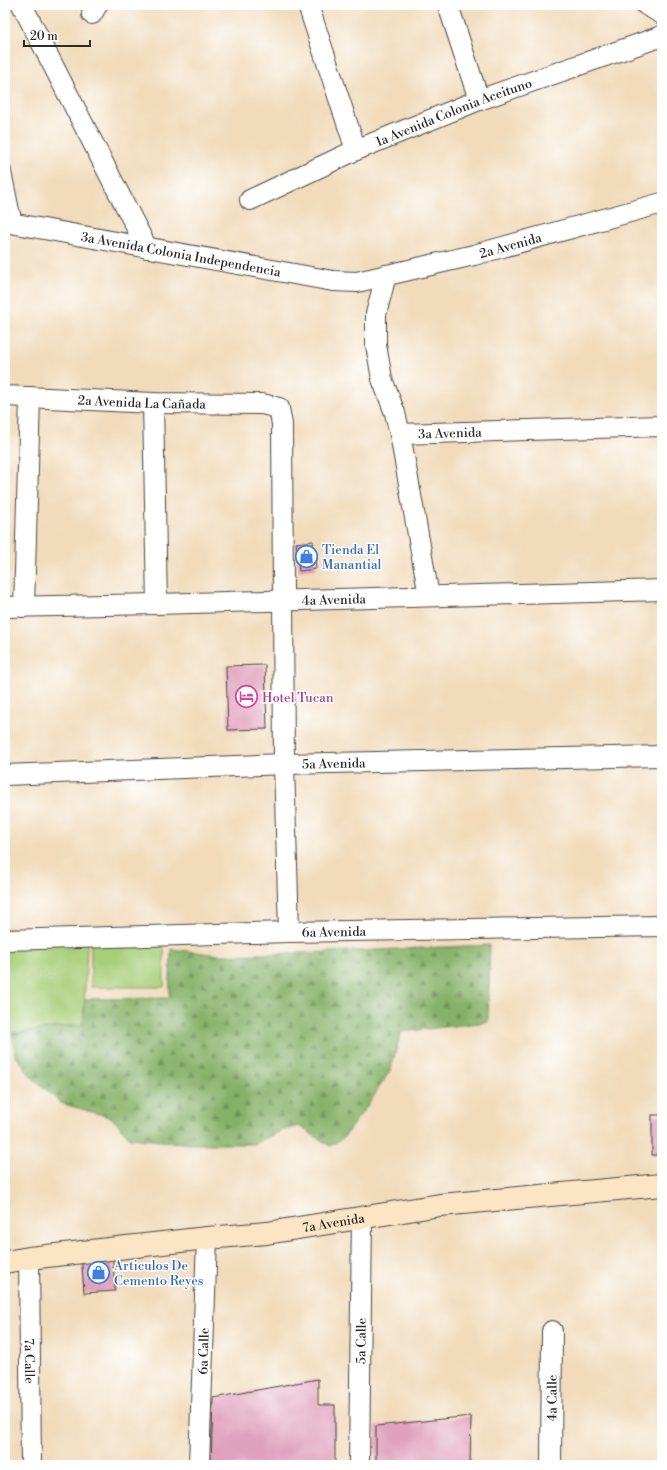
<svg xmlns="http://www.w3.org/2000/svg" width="667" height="1470" font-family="'Libre Bodoni',serif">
<defs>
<pattern id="forest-firs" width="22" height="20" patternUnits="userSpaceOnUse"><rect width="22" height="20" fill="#85b168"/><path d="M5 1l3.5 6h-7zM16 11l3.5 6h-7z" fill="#6d9056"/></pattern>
</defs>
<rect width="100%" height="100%" fill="#fff"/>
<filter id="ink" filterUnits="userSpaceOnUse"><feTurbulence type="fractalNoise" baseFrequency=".025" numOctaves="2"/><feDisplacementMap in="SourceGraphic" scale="8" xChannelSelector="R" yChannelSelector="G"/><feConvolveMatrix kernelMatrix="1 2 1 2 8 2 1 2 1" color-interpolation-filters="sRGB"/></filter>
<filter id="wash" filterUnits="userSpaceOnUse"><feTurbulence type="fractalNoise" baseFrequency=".012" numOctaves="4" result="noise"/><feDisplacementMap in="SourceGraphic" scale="16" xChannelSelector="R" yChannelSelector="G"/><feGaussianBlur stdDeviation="0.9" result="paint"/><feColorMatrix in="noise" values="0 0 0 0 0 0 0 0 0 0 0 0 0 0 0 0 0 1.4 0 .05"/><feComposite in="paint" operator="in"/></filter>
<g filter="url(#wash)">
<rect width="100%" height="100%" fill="#f1dbbb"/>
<polygon fill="url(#forest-firs)" stroke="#586e4a" points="490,945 488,1022 401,1032 391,1069 370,1102 343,1138 330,1146 299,1126 281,1131 253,1144 190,1144 130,1138 112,1118 61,1103 31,1076 15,1055 12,1034 83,1024 84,999 169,998 171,949 221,955 329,952"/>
<g fill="#a7ce78" stroke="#697c52">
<polygon points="88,928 83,1024 5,1034 5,929"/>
<polygon points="91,943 164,944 164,987 91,987"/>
</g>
<g id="blocks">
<g fill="#e0a1bc">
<polygon points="313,541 316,569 299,571 296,543"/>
<polygon points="265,665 267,729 228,730 226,666"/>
<rect x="652" y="1115" width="10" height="40"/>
<polygon points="112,1250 115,1291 84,1293 81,1252"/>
<polygon points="318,1379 318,1405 335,1405 335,1465 211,1465 213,1398"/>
<polygon points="471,1416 470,1465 376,1465 376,1426"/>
</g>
</g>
</g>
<g filter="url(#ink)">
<use href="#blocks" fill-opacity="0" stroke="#494541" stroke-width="1"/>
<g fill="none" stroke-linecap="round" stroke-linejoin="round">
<defs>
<polyline id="lane" points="5,167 17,224"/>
<g id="street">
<polyline points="22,5 147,248"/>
<polyline points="308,5 356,150"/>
<polyline points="448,5 479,100"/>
<polyline points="646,5 662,14"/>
<polyline points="92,14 97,5"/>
<path id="s1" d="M250 200 356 150 479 100 662 36"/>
<path id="s2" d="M5 222 333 281 357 282 474 255 662 203"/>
<polyline points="386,275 376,314 376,345 382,379 395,413 400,434 429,596"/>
<path id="s3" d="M5 396 153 403 262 404 279 408 282 424 284 764 289 932"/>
<polyline points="153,403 157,604"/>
<path id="s4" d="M400 434 662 426"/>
<path id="s5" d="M5 607 157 604 662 590"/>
<polyline points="24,607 30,397"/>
<path id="s6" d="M5 775 284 764 662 756"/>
<path id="s7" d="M5 940 289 932 662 926"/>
<path id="s8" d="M29 1258 31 1465"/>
<path id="s9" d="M199 1465 207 1238"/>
<path id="s10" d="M359 1465 362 1217"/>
<path id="s11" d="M551 1465 552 1331"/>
</g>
<g id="secondary">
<path id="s12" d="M5 1262 29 1258 207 1238 267 1233 440 1205 662 1185"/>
</g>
</defs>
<use href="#lane" stroke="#494541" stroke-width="12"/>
<use href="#street" stroke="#494541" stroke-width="22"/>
<use href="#secondary" stroke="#494541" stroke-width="24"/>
<use href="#lane" stroke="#fff" stroke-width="10"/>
<use href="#street" stroke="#fff" stroke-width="20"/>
<use href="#secondary" stroke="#fce5c4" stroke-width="22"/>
</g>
</g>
<defs>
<symbol id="shop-ring" viewBox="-11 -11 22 22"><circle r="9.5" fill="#fff" stroke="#3f7fe0" stroke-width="1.5"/><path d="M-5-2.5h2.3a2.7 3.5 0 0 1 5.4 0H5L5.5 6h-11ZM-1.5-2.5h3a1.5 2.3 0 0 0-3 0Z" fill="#3f7fe0"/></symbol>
<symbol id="hotel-ring" viewBox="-11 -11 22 22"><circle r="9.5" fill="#fff" stroke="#d1479c" stroke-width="1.5"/><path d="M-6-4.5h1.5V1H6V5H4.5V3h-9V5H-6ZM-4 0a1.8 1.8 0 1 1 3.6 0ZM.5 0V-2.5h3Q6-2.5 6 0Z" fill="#d1479c"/></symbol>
</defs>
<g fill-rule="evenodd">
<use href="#shop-ring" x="294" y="544" width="25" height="25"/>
<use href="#hotel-ring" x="234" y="684" width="25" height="25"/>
<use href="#shop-ring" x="86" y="1260" width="25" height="25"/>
</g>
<g text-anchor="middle" stroke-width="3" stroke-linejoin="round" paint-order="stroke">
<g font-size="13" fill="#2b2b2b" stroke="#fff">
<text dy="5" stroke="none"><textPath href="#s1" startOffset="222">1a Avenida Colonia Aceituno</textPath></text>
<text dy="5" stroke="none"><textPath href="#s2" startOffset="515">2a Avenida</textPath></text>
<text dy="5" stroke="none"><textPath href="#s2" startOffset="179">3a Avenida Colonia Independencia</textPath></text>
<text dy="5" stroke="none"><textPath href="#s3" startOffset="137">2a Avenida La Cañada</textPath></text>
<text dy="5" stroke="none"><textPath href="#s4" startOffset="50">3a Avenida</textPath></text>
<text dy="5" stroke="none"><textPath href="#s5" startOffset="329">4a Avenida</textPath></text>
<text dy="5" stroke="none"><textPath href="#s6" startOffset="329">5a Avenida</textPath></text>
<text dy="5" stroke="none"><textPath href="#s7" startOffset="329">6a Avenida</textPath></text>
<text dy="5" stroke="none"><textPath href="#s12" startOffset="331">7a Avenida</textPath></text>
<text dy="5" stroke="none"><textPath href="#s10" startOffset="124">5a Calle</textPath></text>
<text dy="5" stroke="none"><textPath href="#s9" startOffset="114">6a Calle</textPath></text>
<text dy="5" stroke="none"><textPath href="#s8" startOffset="103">7a Calle</textPath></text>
<text dy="5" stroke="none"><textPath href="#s11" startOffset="67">4a Calle</textPath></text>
</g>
<g font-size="13" fill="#366cbe" stroke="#fff" text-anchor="start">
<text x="322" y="554">Tienda El<tspan x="322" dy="15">Manantial</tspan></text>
<text x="114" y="1270">Articulos De<tspan x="114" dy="15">Cemento Reyes</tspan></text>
</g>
<g font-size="13" fill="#b23c85" stroke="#fff" text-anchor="start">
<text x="262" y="702">Hotel Tucan</text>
</g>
</g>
<rect width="667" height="1470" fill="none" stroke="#fff" stroke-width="20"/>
<path d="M24 40v6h66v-6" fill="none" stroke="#2b2b2b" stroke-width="2"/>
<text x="30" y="40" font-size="12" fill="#2b2b2b" stroke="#ffffff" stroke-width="3" paint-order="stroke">20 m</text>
</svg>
